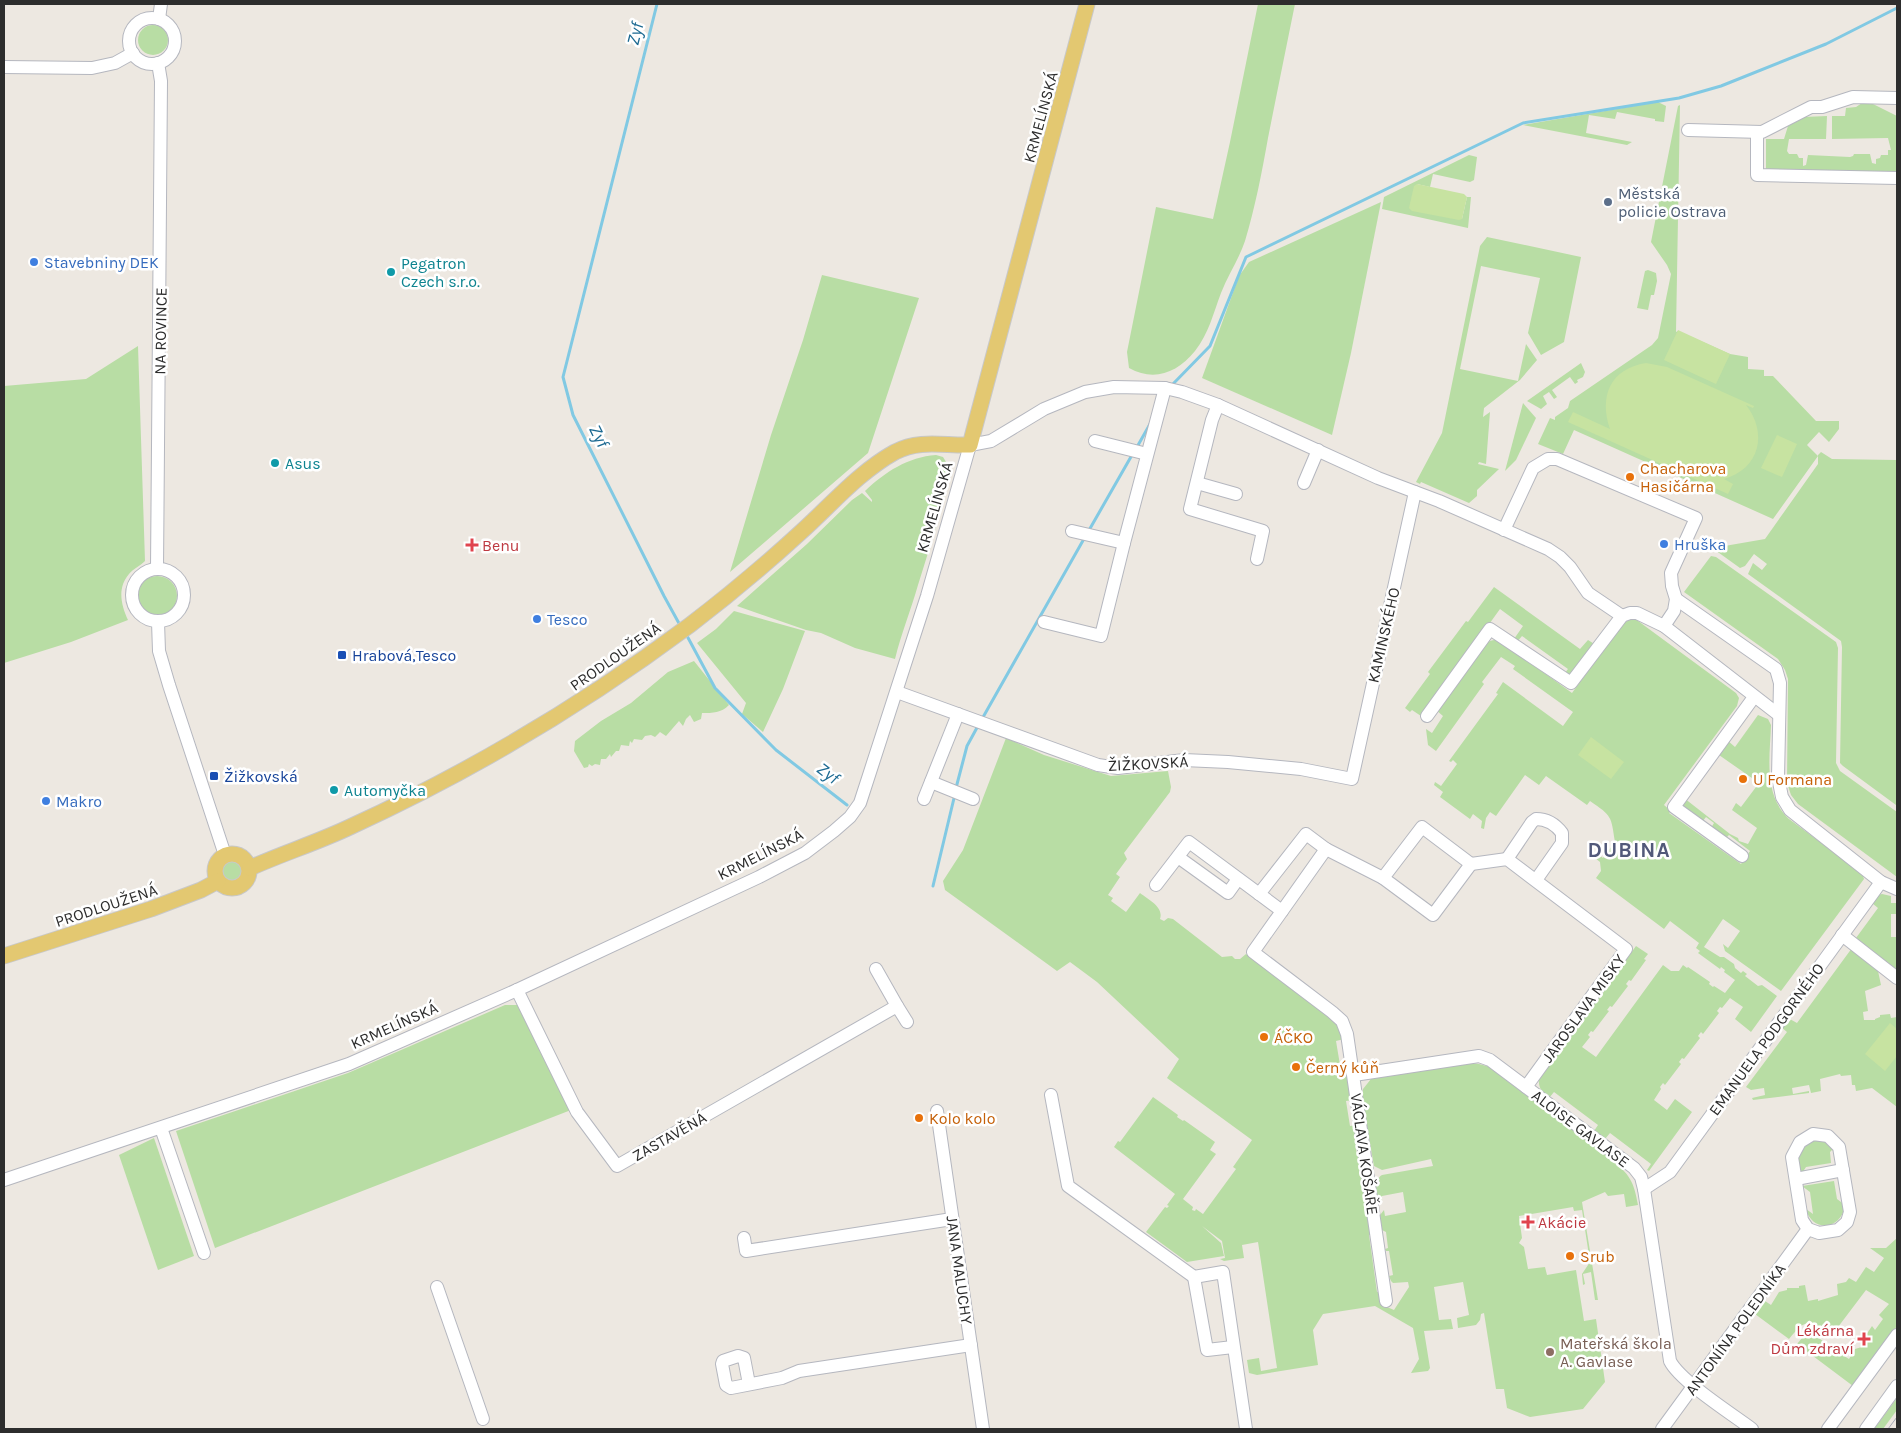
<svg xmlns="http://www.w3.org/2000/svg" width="1901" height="1433" font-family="Karla,sans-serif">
<rect width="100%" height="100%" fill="#ede8e1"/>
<g fill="#b8dda4">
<path d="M1258 4H1295C1286 48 1277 93 1268 138 1262 172 1255 208 1245 241 1239 259 1228 275 1221 293 1213 314 1209 333 1195 351 1177 373 1154 382 1129 368L1127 352 1156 207 1213 219 1230 142Z"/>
<circle cx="153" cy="40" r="15"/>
<polygon points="1865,101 1869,102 1897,116 1897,173 1766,170 1766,139 1784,139 1788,126 1804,117 1827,116 1826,139 1789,139 1787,151 1789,154 1797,154 1799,158 1803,158 1803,166 1806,165 1808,155 1850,157 1853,156 1854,154 1870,154 1872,163 1876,164 1876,159 1880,158 1881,155 1888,155 1888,150 1891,150 1888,138 1832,139 1832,116 1845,116 1846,108 1856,107"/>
<polygon points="1658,102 1666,106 1664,122 1655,121 1655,119 1617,112 1615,119 1589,115 1586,133 1632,142 1627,145 1523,125"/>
<polygon points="1680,105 1676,332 1678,331 1730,354 1748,357 1748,369 1764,370 1764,376 1773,376 1816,421 1839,421 1839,429 1829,442 1819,432 1807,445 1818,456 1773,519 1574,430 1563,454 1538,444 1550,418 1555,420 1555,417 1568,408 1570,401 1652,345 1658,338 1671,274 1667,265 1651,242 1678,106"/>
<polygon points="1469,155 1477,157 1474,180 1470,182 1433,174 1430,187 1417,184 1462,219 1467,197 1471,197 1468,228 1382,209 1384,197"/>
<polygon points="1381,202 1351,353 1332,435 1202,378 1239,276 1249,262"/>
<polygon points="1487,237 1581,257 1564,342 1541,355 1528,333 1540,278 1481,266 1460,369 1518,381 1526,344 1537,360 1520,380 1484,408 1483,417 1490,412 1486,464 1479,462 1478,464 1499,469 1477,490 1477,496 1469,503 1421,482 1420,484 1416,482 1442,433 1480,246"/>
<polygon points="1648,270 1656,273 1657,281 1654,295 1651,295 1648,310 1637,308 1645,271"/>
<polygon points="822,275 919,298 868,453 730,572 771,435 803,340"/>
<path d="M138 346 145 561C140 566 133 569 129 574 117 588 121 605 128 620L71 642 4 663V386L86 379Z"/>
<polygon points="1581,363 1585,372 1583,377 1577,380 1578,382 1575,384 1570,377 1552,390 1557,397 1554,399 1549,392 1543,396 1547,404 1541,409 1527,401"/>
<polygon points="1523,403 1536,418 1516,460 1505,471"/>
<polygon points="1821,452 1832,459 1897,460 1896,805 1843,766 1840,763 1842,647 1841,641 1748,574 1753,563 1762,570 1767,564 1754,554 1745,566 1740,568 1715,550 1710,551 1713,548 1765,539 1818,464 1818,455"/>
<path d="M936 455 943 457 951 470C942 509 930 547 918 585 911 610 901 634 895 659L855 648 821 633 806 630 737 606 807 544 852 500 862 493 872 502V500L865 491C885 472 908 457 936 455Z"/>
<polygon points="1711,556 1716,557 1836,642 1838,648 1836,763 1840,771 1897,812 1897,877 1798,804 1791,795 1787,783 1788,679 1785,670 1778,659 1684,592"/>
<circle cx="157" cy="596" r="20"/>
<polygon points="1494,587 1580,649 1588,640 1596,645 1571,675 1564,674 1568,669 1522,636 1517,642 1514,639 1523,626 1500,609 1464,659 1424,718 1412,710 1410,712 1405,708 1430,674 1428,672 1466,621 1468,622"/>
<polygon points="734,611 805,631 783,689 763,732 742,714 746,703 697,643 716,629"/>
<path d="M1634 618 1736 693 1739 698 1737 706 1664 805 1671 811 1669 813 1741 864 1750 851 1729 835 1725 839 1711 828 1714 823 1706 817 1702 822 1682 806 1684 798 1730 834 1738 838 1739 841 1748 844 1757 828 1732 810 1736 803 1741 807 1759 783 1719 755 1727 740 1735 747 1758 715 1768 719 1771 725C1770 757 1763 795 1789 819L1862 873 1864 879 1781 991 1725 951 1723 944 1728 948 1740 931 1723 919 1704 947 1720 957H1724L1734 964 1735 968 1741 973 1743 971 1747 974 1745 976 1758 986 1762 985 1777 996 1751 1032 1735 1019 1743 1007 1730 998 1722 1008 1720 1007 1717 1011 1719 1013 1703 1034 1701 1032 1698 1036 1700 1038 1684 1059 1682 1058 1679 1062 1681 1064 1665 1085 1663 1083 1660 1087 1661 1089 1654 1100 1667 1110 1675 1099 1692 1112 1649 1171 1647 1170 1651 1164 1610 1133 1605 1139 1594 1131 1598 1125 1554 1092 1549 1098C1542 1092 1538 1088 1539 1079L1636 946 1648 954 1644 959 1646 960 1631 981 1629 980 1626 984 1628 986 1612 1007 1610 1006 1607 1010 1609 1011 1593 1032 1591 1031 1588 1035 1590 1037 1582 1047 1596 1057 1663 965 1671 971H1679L1683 965 1687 968 1688 967 1710 982 1709 984 1713 987 1714 986 1725 993 1735 980 1724 972 1725 970 1721 967 1720 969 1698 953 1700 951 1696 948 1699 943 1670 921 1664 929 1596 878 1601 871 1600 862 1595 858 1598 854 1603 858 1615 842C1611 816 1612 816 1590 801L1587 805 1546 776 1539 785 1525 775 1496 816 1490 812 1486 818 1484 829 1481 828 1482 821 1473 814 1470 819 1440 797 1443 792 1434 785 1435 782 1441 786 1457 764 1453 760 1451 762 1449 761 1498 694 1496 693 1503 682 1563 726 1573 712 1513 669 1515 666 1501 657 1482 682 1484 684 1436 751 1428 745 1426 729 1432 733 1443 716 1436 710 1486 643C1493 639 1497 639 1503 643L1572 693 1623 623Z"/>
<path d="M694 661 729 705C721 713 713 713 702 713L701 719 694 722 690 715 686 719 683 726 679 721 666 736 660 732 655 737 651 735 645 736 642 740 634 739 632 743 630 741 629 746 621 745 619 751H616L611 757 610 754 606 759H601L600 765 595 764 592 766 589 764 588 767 584 768 574 751 575 741 601 721 631 703 668 672Z"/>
<path d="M1006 738 1044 755 1111 776 1168 771 1171 787 1170 792 1124 853 1127 859 1116 874 1120 877 1108 895 1113 898 1111 901 1126 912 1140 893C1149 900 1164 907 1160 919L1164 921 1168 918 1173 919 1222 957 1232 956 1235 959H1240L1246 954 1326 1012 1338 1024 1344 1039 1336 1041 1342 1077 1350 1076 1353 1100 1346 1101 1350 1126 1357 1125 1358 1148 1356 1149 1357 1156H1361L1373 1234 1369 1235 1377 1292 1382 1291 1387 1307 1394 1310 1409 1287 1408 1282 1393 1283 1391 1281 1389 1276 1393 1275 1389 1251H1386L1385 1249 1388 1248 1386 1232 1382 1230 1380 1215 1384 1210 1385 1216 1406 1212 1403 1192 1382 1196V1202C1373 1197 1373 1180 1382 1175L1433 1166 1431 1159 1382 1170 1374 1166 1362 1098 1363 1089 1371 1079 1467 1063 1479 1064 1490 1067 1613 1157 1611 1160C1630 1174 1634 1182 1638 1205L1626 1207 1624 1194 1608 1196 1605 1192 1582 1202 1598 1300H1595L1591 1272 1583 1274 1585 1284 1583 1285 1582 1274 1590 1262 1582 1210 1574 1211 1573 1207 1519 1216 1522 1238 1519 1243 1524 1247 1528 1269 1545 1267 1547 1275 1576 1270 1584 1321 1596 1319 1605 1382 1583 1409 1530 1417 1507 1408 1504 1389H1496L1484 1313 1481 1314 1480 1320 1476 1325 1458 1328 1457 1318 1469 1315 1463 1282 1434 1287 1439 1320 1451 1319 1453 1329 1424 1331 1430 1368 1428 1371 1411 1373 1419 1359 1413 1328 1375 1306 1323 1314 1313 1330 1318 1365 1257 1375 1249 1373 1247 1360 1259 1358 1261 1371 1277 1368 1258 1242 1242 1245 1244 1258 1224 1261 1220 1259 1225 1258 1222 1241 1202 1226 1221 1243 1224 1256 1187 1262 1146 1232 1165 1207 1167 1208 1169 1206 1167 1205 1175 1194 1114 1147 1118 1141 1120 1142 1153 1097 1178 1115 1177 1117 1183 1121 1184 1120 1215 1142 1210 1150 1216 1154 1183 1199 1193 1207 1192 1210 1195 1211 1196 1209 1203 1214 1236 1169 1233 1167 1252 1140 1167 1078 1179 1059 1097 982 1070 962 1057 971 945 890 943 881 963 850Z"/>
<circle cx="232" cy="871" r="10"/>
<polygon points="1882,894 1891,896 1891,903 1897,903 1897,914 1891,914 1891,937 1897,937 1897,971 1857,942 1858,939 1856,938 1878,908 1872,903 1878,895"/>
<polygon points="1852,948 1878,971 1881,985 1865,991 1868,1011 1863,1012 1864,1020 1875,1020 1875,1019 1880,1017 1880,1015 1890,1014 1891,1018 1897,1017 1897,1107 1872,1088 1856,1091 1855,1085 1852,1085 1851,1075 1841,1076 1840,1074 1820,1079 1821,1091 1811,1093 1809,1085 1792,1088 1793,1094 1809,1091 1809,1093 1753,1100 1752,1098 1765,1095 1764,1088 1751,1090 1746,1087 1787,1032 1781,1027 1788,1018 1797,1023"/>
<polygon points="505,1005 519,1005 571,1110 215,1248 176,1131 348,1073"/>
<polygon points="154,1138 194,1256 158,1270 119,1155"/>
<path d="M1815 1140H1824L1836 1153 1832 1150 1830 1152 1831 1163 1806 1167 1804 1170 1809 1173 1801 1175C1797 1154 1797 1151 1815 1140Z"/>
<path d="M1834 1181 1837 1199 1845 1205C1842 1230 1812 1233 1806 1209L1813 1214 1810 1192 1802 1186Z"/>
<path d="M1897 1238V1326L1853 1386 1797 1344 1807 1332 1809 1331 1834 1349 1833 1351 1839 1356 1841 1354 1849 1359 1855 1349 1865 1346 1866 1335 1872 1326 1875 1330 1883 1319 1879 1315 1889 1304 1866 1290 1832 1335C1810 1320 1807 1317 1789 1339L1755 1314 1765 1301 1771 1305 1779 1292 1787 1290V1288H1799V1286L1805 1285 1808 1301 1818 1299V1301L1838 1295 1837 1284 1846 1282 1849 1278 1856 1282 1866 1267 1874 1272 1884 1258 1870 1248H1886Z"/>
<polygon points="1897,1398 1897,1410 1883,1429 1874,1429"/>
</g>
<g fill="#c7e3a1">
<polygon points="1417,184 1464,194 1467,197 1462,219 1459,220 1412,211 1409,208 1414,186"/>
<polygon points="1678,330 1730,354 1716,384 1664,360"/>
<path d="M1646 363 1667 367 1754 406 1753 408 1746 405C1768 433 1760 469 1724 479L1733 484 1728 494 1568 422 1573 412 1610 429C1599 396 1610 369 1646 363Z"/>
<polygon points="1777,435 1797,444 1782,477 1761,468"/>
<polygon points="1591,737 1624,762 1611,779 1578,755"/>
<polygon points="1890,1023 1897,1029 1897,1056 1885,1071 1865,1054"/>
</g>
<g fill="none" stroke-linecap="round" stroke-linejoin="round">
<g stroke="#81c9e3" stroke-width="3">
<polyline points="657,4 563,377 573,415 664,596 681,627"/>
<polyline points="1171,386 1210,346 1246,257 1523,123 1679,98 1721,86 1826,44 1897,8"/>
<polyline points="1137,447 1150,424"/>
<polyline points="1088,532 1132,455"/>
<polyline points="686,634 715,688 776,750 847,805"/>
<polyline points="982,719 1085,537"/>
<polyline points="956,788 967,746 979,724"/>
<polyline points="933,886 955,794"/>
</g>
<defs>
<g id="minor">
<circle cx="152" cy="41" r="23"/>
<polyline points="159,19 161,4"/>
<polyline points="4,67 92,68 115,63 133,53"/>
<polyline points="1688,130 1762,132 1811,107 1822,107 1853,97 1897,98"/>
<polyline points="1757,132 1757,175 1897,178"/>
<polyline points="1218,405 1212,420 1190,509 1263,531 1257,559"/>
<polyline points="1095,441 1147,454"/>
<polyline points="1197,483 1236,494"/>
<polyline points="1304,483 1318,450"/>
<polyline points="1504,530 1533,468 1548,459 1557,459 1696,518 1671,573 1672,586 1676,599 1674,611 1664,626"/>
<polyline points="1072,531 1124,543 1165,388"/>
<polyline points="157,569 161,81 158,63"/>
<circle cx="158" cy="595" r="26"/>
<polyline points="1676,599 1776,669 1780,683 1778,777 1782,797 1790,810 1881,882 1897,889"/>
<polyline points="158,622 159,651 169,685 225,855"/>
<polyline points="1044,622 1101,636 1124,543"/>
<polyline points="897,692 1098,765 1118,768 1184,760 1228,762 1301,769 1352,779 1415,492"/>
<polyline points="1427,716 1490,629 1571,683 1622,616 1630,613 1637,613 1664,626 1779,715"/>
<polyline points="931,782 973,799"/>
<polyline points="924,799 958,714"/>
<polygon points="1422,827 1471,864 1433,915 1383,878"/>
<polyline points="1326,849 1253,952 1332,1012 1342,1021 1347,1034 1386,1301"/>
<polyline points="1742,856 1674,807 1754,697"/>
<polyline points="1178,857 1228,893 1238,879"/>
<path d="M1507 859 1532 822 1536 819C1547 819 1556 825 1562 833V843L1536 880"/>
<polyline points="1471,864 1507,859 1626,949 1526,1087"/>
<polyline points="1156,885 1189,842 1282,911"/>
<polyline points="1259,894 1306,834 1326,849 1383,878"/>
<polyline points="1842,935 1897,978"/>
<polyline points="517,990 577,1112 617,1166 897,1006 876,969"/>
<polyline points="897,1006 907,1022"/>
<path d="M1354 1075 1479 1056 1490 1060 1634 1168 1641 1177 1644 1189 1670 1361C1680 1381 1732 1414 1752 1429"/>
<polyline points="1051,1095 1068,1186 1194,1277 1223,1272 1246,1429"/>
<polyline points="937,1111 983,1429"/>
<polyline points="161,1128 204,1253"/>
<polygon points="1813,1134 1828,1136 1839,1147 1850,1212 1847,1222 1838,1230 1819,1233 1808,1229 1802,1220 1792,1157 1800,1142"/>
<polyline points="1796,1179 1843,1170"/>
<polyline points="4,1180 349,1064 517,990 759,877 805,853 834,831 850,817 860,803 927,596 970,445 991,441 1044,409 1085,392 1114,387 1165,388 1182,392 1218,405 1378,478 1439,501 1548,549 1560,557 1570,567 1588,593 1622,616"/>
<polyline points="1644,1189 1670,1172 1881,882"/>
<polyline points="744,1238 746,1251 952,1219"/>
<polyline points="1194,1277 1207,1350 1233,1347"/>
<polyline points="437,1287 483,1419"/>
<polyline points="749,1384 744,1358 738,1356 723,1361 722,1364 726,1385 731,1388 782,1378 799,1371 971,1345"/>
<polyline points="1662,1429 1808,1229"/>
<polyline points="1828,1429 1897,1335"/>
<polyline points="1866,1429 1897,1386"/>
</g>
<g id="major">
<circle cx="232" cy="871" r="17"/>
<path d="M250 868C283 853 319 842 352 826 472 771 584 704 690 625 728 596 765 565 801 532 831 505 859 472 895 452 920 439 944 446 970 445L1087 4"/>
<polyline points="4,956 151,909 201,890 218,881"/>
</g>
</defs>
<use href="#minor" stroke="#b5b7bf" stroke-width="14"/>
<use href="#major" stroke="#c8c8c8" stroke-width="17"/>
<use href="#minor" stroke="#fff" stroke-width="12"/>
<use href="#major" stroke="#e3c871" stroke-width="15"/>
<polyline stroke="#a4a7b5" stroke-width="1" points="1888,1429 1897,1417"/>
</g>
<circle fill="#5c6f8a" stroke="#fff" stroke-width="2" cx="1608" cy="202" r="5"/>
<g fill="#3f7fe0" stroke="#fff" stroke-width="2">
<circle cx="34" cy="262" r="5"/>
<circle cx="1664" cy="544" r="5"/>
<circle cx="537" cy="619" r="5"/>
<circle cx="46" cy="801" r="5"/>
</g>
<g fill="#0f9aa8" stroke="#fff" stroke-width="2">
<circle cx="391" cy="272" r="5"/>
<circle cx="275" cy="463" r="5"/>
<circle cx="334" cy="790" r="5"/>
</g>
<g fill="#e8710a" stroke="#fff" stroke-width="2">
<circle cx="1630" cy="477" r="5"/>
<circle cx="1743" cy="779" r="5"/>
<circle cx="1264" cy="1037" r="5"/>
<circle cx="1296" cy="1067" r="5"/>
<circle cx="919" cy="1118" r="5"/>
<circle cx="1570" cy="1256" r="5"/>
</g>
<g fill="#e0444e" stroke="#fff" stroke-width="2">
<path d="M469.5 537.5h5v5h5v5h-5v5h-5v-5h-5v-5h5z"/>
<path d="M1525.5 1214.5h5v5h5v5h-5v5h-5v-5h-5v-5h5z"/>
<path d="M1861.5 1331.5h5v5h5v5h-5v5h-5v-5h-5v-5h5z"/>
</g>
<g fill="#1a4fb4" stroke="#fff" stroke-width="2">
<rect x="337" y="650" width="10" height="10" rx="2.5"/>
<rect x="209" y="771" width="10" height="10" rx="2.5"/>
</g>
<circle fill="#8d6e63" stroke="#fff" stroke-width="2" cx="1550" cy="1352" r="5"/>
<g text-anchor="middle" stroke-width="5" stroke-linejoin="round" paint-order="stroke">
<g font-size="16" fill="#2d2d2d" stroke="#fff">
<text transform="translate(1040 117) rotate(-75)" y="6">KRMELÍNSKÁ</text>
<text transform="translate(160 331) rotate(-89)" y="6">NA ROVINCE</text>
<text transform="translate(934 507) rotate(-74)" y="6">KRMELÍNSKÁ</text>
<text transform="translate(1383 635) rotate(-77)" y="6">KAMINSKÉHO</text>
<text transform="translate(615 656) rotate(-35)" y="6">PRODLOUŽENÁ</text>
<text transform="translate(1148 763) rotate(-3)" y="6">ŽIŽKOVSKÁ</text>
<text transform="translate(760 854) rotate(-27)" y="6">KRMELÍNSKÁ</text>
<text transform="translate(106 905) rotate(-18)" y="6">PRODLOUŽENÁ</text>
<text transform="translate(1583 1008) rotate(-54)" y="6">JAROSLAVA MISKY</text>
<text transform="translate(394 1025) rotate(-24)" y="6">KRMELÍNSKÁ</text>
<text transform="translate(1766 1039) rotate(-54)" y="6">EMANUELA PODGORNÉHO</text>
<text transform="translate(1581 1128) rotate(37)" y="6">ALOISE GAVLASE</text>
<text transform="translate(669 1136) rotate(-30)" y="6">ZASTAVĚNÁ</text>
<text transform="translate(1365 1154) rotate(82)" y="6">VÁCLAVA KOŠAŘE</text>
<text transform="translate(960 1270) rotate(82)" y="6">JANA MALUCHY</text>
<text transform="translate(1735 1329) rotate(-54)" y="6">ANTONÍNA POLEDNÍKA</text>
</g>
<g font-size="16" fill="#4e5e75" stroke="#fff" text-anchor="start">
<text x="1618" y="199">Městská<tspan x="1618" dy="18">policie Ostrava</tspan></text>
</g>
<g font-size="16" fill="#366cbe" stroke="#fff" text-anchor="start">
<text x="44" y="268">Stavebniny DEK</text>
<text x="1674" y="550">Hruška</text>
<text x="547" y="625">Tesco</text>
<text x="56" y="807">Makro</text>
</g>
<g font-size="16" fill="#0d838f" stroke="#fff" text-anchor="start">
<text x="401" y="269">Pegatron<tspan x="401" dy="18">Czech s.r.o.</tspan></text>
<text x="285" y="469">Asus</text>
<text x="344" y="796">Automyčka</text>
</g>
<g font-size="16" fill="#c56008" stroke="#fff" text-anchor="start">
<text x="1640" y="474">Chacharova<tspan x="1640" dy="18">Hasičárna</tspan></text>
<text x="1753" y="785">U Formana</text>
<text x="1274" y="1043">ÁČKO</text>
<text x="1306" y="1073">Černý kůň</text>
<text x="929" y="1124">Kolo kolo</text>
<text x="1580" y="1262">Srub</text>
</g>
<g font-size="16" fill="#be3a42" stroke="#fff" text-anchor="start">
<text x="482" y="551">Benu</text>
<text x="1538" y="1228">Akácie</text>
<text x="1854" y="1336" text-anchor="end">Lékárna<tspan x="1854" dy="18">Dům zdraví</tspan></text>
</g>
<g font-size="16" fill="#164399" stroke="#fff" text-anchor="start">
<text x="352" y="661">Hrabová,Tesco</text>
<text x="224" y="782">Žižkovská</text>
</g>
<g font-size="16" fill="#785e54" stroke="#fff" text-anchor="start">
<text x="1560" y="1349">Mateřská škola<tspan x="1560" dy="18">A. Gavlase</tspan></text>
</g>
<g font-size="18" font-style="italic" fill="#1d6a92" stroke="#fff">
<text transform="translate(635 34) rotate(-76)" y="6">Zyf</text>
<text transform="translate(599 436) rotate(63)" y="6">Zyf</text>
<text transform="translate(828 773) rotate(38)" y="6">Zyf</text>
</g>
<g font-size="21" font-weight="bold" letter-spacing="1" fill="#52597a" stroke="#fff">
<text x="1629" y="857">DUBINA</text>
</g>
</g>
<rect width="1901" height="1433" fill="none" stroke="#2d2d2d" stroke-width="10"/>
</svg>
